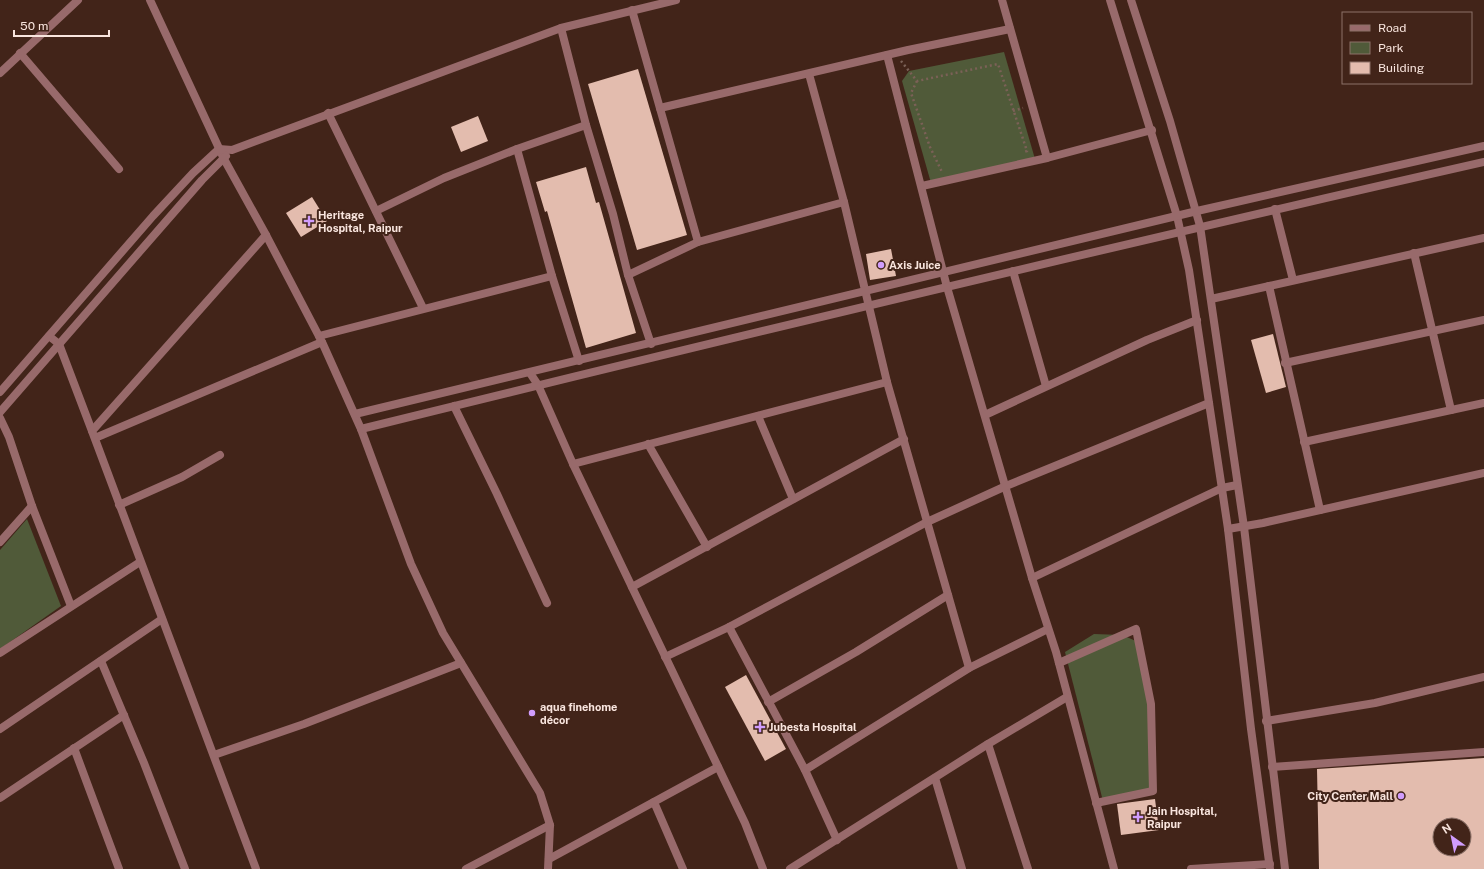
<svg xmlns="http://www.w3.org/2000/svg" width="1484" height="869" font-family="'Public Sans',sans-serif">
<rect width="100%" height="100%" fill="#422419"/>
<g fill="#505a39">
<polygon points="1004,52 1035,159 931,183 902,81 909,71"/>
<polygon points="27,519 61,606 0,649 0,550"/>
<polygon points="1094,634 1122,635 1143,644 1154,792 1103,801 1065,652"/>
</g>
<g fill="#e3bcae" fill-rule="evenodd">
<polygon points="638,69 687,235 637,250 588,84"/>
<polygon points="478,116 488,141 461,152 451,127"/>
<polygon points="586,167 596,203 599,202 636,333 586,348 547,211 545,212 536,182"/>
<polygon points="312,197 327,221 301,237 286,213"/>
<polygon points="891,249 896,276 870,280 866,254"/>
<polygon points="1273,334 1286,387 1266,393 1251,340"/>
<polygon points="746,675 786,749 765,761 725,687"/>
<path d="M1484 758V869H1319L1317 769ZM1440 825H1464V849H1440Z"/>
<polygon points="1155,799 1159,830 1121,835 1117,804"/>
</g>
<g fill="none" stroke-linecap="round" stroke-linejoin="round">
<g stroke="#7b6157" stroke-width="2.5" stroke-dasharray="2 3" stroke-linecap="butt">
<polyline points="901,61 917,81 998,64 1027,151 1024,152"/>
<polyline points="917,81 911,93 930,147 942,172"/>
<polyline points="1013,111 1023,108"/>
</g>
<g stroke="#986a6b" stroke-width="8">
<polyline points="150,0 224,159 266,235 322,342 361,429 411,564 443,633 540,793 550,825 548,869"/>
<polyline points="1002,0 1047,158"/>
<polyline points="1110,0 1177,216 1189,270 1228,529 1251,729 1270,869"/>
<polyline points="1131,0 1170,121 1200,226 1244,527 1285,869"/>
<polyline points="632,10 698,242 844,202 809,74"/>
<polyline points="561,28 586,125 613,214 628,275 651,344"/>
<polyline points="20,53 119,169"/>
<polyline points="887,55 947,287 1032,578 1056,652 1114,869"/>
<polyline points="660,108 908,50 1010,29"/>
<polyline points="328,113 423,308"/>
<polyline points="517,149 552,276 579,361"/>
<polyline points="922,186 1047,158 1152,130"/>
<polyline points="844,202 887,382"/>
<polyline points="1275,209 1293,280"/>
<polyline points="376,211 444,178 517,149 586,125"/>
<polyline points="1414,253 1451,410"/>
<polyline points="1013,271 1046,386"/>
<polyline points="628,275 698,242"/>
<polyline points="1269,286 1320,510"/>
<polyline points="1211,299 1484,238"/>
<polyline points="49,336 59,344 92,431"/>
<polyline points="319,336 552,276"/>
<polyline points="1285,363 1484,320"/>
<polyline points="530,373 538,385 573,464 745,823 763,869"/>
<polyline points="0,392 153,216 193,173 219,149 232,150 561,28 676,0"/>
<polyline points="454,406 497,494 547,603"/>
<polyline points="0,412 202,180 226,156"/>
<polyline points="355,414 1197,211 1484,146"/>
<polyline points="985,415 1147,340 1197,320"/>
<polyline points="758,416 793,499"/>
<polyline points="0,418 9,437 32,506 71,606"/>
<path d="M361 429C734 337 1109 247 1484 162"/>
<polyline points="95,438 322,342"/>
<polyline points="1304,442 1484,403"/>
<polyline points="648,444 707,547"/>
<polyline points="573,464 887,382 969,668"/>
<polyline points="119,505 182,477 220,455"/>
<polyline points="1228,529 1263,523 1484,473"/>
<polyline points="0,542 32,506"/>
<polyline points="1032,578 1222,488 1237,485"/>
<polyline points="632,587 904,439"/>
<polyline points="729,627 805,770 837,840"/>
<polyline points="0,653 140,562"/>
<polyline points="665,657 729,627 927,522 1006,486 1209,403"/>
<polyline points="101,661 144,763 185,869"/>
<polyline points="1059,663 1136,629 1151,704 1153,791 1096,803"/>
<polyline points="768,702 856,652 948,595"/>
<polyline points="1266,721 1375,703 1484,677"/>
<polyline points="0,729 162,619"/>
<polyline points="988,744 1028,869"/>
<polyline points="74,748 119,869"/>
<polyline points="214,755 304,724 461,663"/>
<polyline points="1272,767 1484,752"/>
<polyline points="805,770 969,668 1048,629"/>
<polyline points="935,778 962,869"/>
<polyline points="0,798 124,715"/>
<polyline points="654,802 683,869"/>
<polyline points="549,859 718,767"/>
<polyline points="256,869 92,431 266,235"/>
<polyline points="466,869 550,825"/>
<polyline points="790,869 988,744 1067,697"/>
<polyline points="1191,869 1270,864"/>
</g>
<polyline stroke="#986a6b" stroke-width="8" points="0,73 78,0"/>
</g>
<g fill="#d19dfd" stroke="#422419" stroke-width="1.5">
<path d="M307 215h4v4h4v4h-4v4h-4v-4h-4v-4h4z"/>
<circle cx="881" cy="265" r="4"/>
<circle cx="532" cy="713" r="4"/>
<path d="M758 721h4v4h4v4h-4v4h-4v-4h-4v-4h4z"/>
<circle cx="1401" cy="796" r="4"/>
<path d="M1136 811h4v4h4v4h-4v4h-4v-4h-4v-4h4z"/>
</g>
<g text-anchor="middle" stroke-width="4" stroke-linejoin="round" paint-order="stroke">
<g font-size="11" font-weight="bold" fill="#f9e5de" stroke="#422419" text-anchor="start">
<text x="318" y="219">Heritage<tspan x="318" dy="13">Hospital, Raipur</tspan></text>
<text x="889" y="269">Axis Juice</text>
<text x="540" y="711">aqua finehome<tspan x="540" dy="13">décor</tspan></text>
<text x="769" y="731">Jubesta Hospital</text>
<text x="1393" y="800" text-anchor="end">City Center Mall</text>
<text x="1147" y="815">Jain Hospital,<tspan x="1147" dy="13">Raipur</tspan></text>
</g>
</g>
<rect x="1342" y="12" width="130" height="72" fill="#422419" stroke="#8b7168"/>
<rect x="1350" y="25" width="20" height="6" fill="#986a6b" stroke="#8b7168"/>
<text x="1378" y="32" font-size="12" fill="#f9e5de">Road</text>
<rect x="1350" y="42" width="20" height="12" fill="#505a39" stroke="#8b7168"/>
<text x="1378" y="52" font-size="12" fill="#f9e5de">Park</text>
<rect x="1350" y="62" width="20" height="12" fill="#e3bcae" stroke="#8b7168"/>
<text x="1378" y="72" font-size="12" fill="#f9e5de">Building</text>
<g transform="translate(1452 837) rotate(327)"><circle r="19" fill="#422419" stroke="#8b7168"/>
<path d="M0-3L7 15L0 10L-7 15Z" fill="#d19dfd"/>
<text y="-6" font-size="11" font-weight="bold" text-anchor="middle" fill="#f9e5de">N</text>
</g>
<path d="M14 30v6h95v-6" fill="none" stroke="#f9e5de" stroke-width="2"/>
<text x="20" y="30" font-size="12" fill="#f9e5de" stroke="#422419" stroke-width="3" paint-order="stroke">50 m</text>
</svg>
